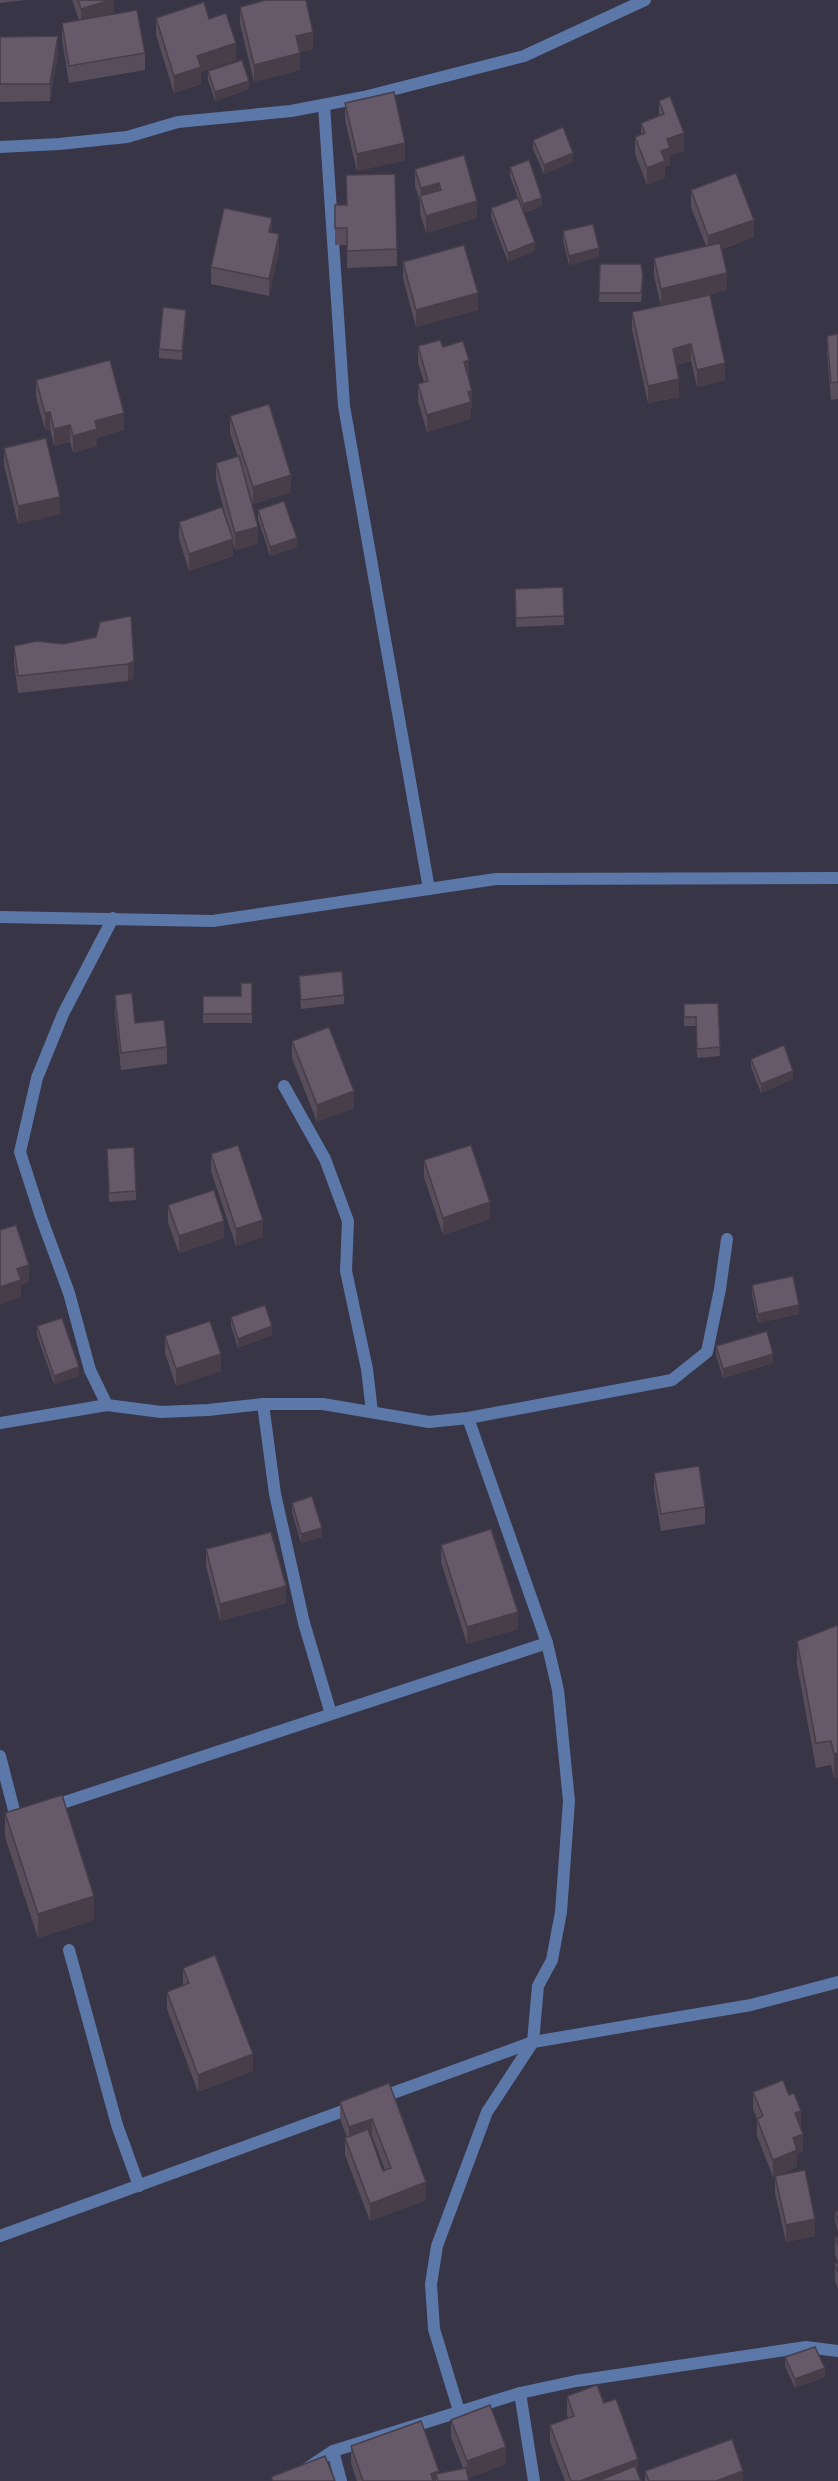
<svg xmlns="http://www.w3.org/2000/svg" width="838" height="2481" font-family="Cabin,sans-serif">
<rect width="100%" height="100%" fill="#373546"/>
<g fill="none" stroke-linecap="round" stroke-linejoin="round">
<g stroke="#5c78a9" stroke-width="12">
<polyline points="324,105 344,406 429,889"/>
<polyline points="0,147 59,144 127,137 178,122 291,111 364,97 524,56 645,0"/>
<polyline points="0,917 213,921 496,879 838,878"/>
<polyline points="113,918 63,1014 37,1078 20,1152 41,1217 69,1293 90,1370 107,1405 161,1412 208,1410 263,1404 323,1404 429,1422 468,1418 672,1380 707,1352 720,1289 727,1239"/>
<polyline points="284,1086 325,1159 348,1221 346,1271 367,1369 372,1412"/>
<polyline points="263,1404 275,1494 304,1623 331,1714"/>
<polyline points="0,1423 107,1405"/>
<polyline points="0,1756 16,1818"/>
<polyline points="50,1807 547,1643"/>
<polyline points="69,1950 117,2125 139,2186"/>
<polyline points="379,2098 533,2042 751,2005 838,1982"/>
<polyline points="0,2236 354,2107"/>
<polyline points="520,2393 534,2481"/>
<polyline points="459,2411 434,2329 431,2284 437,2246 487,2112 533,2042 538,1986 552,1960 561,1912 569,1801 558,1690 547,1643 468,1418"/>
<polyline points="333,2451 341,2481"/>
<polyline points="288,2481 333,2451 520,2393 576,2381 806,2347 838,2351"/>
</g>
</g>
<g fill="#584d5a" fill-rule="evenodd">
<polygon points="0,0 26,0 0,3"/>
<polygon points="72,0 114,0 114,14 145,53 145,70 69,83 62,40 62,23 79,20"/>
<polygon points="240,7 313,49 300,52 300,70 254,82 240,24"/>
<polygon points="156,18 209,19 236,60 201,72 201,84 174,93 156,35"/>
<polygon points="0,37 58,53 50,101 0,102"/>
<polygon points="208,71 249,89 215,101 208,80"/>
<polygon points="659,101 684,151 670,155 670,165 665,167 665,178 647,185 635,154 635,137 641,135 641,123 659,115"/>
<polygon points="345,103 405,160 357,171 345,120"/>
<polygon points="533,140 573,162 544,174 533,149"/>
<polygon points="464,155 477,218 426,233 420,213 420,202 415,186 415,169"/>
<polygon points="510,167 542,206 524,213 535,251 508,262 491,217 491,208 518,198 510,176"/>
<polygon points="691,190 754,237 722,249 727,290 691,299 725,380 697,387 691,361 676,365 679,397 648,403 632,330 632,312 661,306 654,276 654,258 706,246 691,207"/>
<polygon points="335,205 397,249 397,266 347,268 347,245 335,245"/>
<polygon points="563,231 599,257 569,265 563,240"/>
<polygon points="279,251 269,296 211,284 211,267"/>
<polygon points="403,262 478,310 416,327 403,279"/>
<polygon points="600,264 643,284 641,302 599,302"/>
<polygon points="186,319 182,360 159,358 159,349"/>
<polygon points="838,334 838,399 831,400 827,353 827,336"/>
<polygon points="418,346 443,347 469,377 472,408 471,408 471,419 427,432 418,401 418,384 424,382 418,363"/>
<polygon points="36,380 124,430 97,438 97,446 73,453 70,442 54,446 50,429 45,430 36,397"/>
<polygon points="230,416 291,492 253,504 245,478 258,544 235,550 233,542 233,556 189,571 179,539 179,522 227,521 216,480 216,463 238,457 230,433"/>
<polygon points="4,448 60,514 18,524 4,465"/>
<polygon points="258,510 297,547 270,556 258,519"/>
<polygon points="515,589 564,616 564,625 516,627"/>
<polygon points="131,616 134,678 128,681 18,693 14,663 14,646 63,644 96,637"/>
<polygon points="299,976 344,995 344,1004 301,1009 299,985"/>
<polygon points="252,983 252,1023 203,1023 203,996 241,996"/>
<polygon points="115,995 135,1023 167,1047 167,1064 121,1070 115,1012"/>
<polygon points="718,1003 720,1056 697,1058 696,1026 684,1026 684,1004"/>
<polygon points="292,1041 354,1108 317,1122 292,1058"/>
<polygon points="751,1059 793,1079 761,1093 751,1067"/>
<polygon points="211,1154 263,1237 236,1246 211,1171"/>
<polygon points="107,1158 136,1191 136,1200 109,1202"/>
<polygon points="424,1160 490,1219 443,1235 424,1177"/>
<polygon points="168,1205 224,1238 179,1253 168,1223"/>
<polygon points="752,1285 799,1314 758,1323 752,1294"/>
<polygon points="231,1317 272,1335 238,1348 231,1326"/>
<polygon points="37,1326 79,1376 54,1384 37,1335"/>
<polygon points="165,1336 221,1371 176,1386 165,1353"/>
<polygon points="716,1346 773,1363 723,1378 716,1355"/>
<polygon points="654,1473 705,1507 705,1524 661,1531 654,1490"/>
<polygon points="292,1503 322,1537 301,1543 292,1512"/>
<polygon points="441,1545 518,1629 467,1644 441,1562"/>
<polygon points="206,1549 286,1603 220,1621 206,1566"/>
<polygon points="838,1625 838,1777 834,1778 831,1765 816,1768 797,1665 797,1641"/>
<polygon points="5,1813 94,1920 38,1938 5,1837"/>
<polygon points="183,1968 253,2071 198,2092 167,2009 167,1992 183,1985"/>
<path d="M389 2083 426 2200 370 2221 345 2155V2138L347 2137 340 2119V2102ZM370 2136H372L385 2170 383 2171Z"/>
<polygon points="753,2092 801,2128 803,2151 797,2153 797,2167 773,2177 757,2136 757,2119 753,2109"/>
<polygon points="775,2176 815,2236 786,2242 775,2193"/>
<polygon points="838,2211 838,2232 835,2221 835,2212"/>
<polygon points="838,2237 838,2289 835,2281 835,2264 838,2262 835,2255 835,2238"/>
<polygon points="785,2357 825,2377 795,2388 785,2366"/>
<polygon points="567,2396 604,2403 638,2473 641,2481 565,2481 550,2442 550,2425 568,2418 567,2414"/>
<polygon points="451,2420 506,2464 468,2478 469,2481 357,2481 351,2463 351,2446 439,2474 463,2468 451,2437"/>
<polygon points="645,2471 743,2481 645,2481"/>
</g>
<g fill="#473e4a">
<polygon points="110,0 114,0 114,16 81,26 81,9"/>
<polygon points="313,32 313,49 296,53 296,36"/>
<polygon points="58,36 58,53 50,101 50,84"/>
<polygon points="236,43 236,60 201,72 201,84 174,93 174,76 197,56"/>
<polygon points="300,53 300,70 254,82 254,65"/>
<polygon points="249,81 249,89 215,101 215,92"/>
<polygon points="684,133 684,151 670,155 670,165 665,167 665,178 647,185 647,168 661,151 667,139"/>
<polygon points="405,143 405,160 357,171 357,154"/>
<polygon points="573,153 573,162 544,174 544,165"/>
<polygon points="439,183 439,200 421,198 421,188"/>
<polygon points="542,198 542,206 523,213 523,204"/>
<polygon points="477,201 477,218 426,233 426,216"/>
<polygon points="272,218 272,235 269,232"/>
<polygon points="754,220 754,237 708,253 708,236"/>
<polygon points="279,234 279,251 269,296 269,279"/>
<polygon points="535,242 535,251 508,262 508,253"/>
<polygon points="599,248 599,257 569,265 569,256"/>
<polygon points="727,273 727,290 661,306 661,289"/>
<polygon points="478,293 478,310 416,327 416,310"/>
<polygon points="186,310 186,319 182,360 182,351"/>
<polygon points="691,344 691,361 673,366 673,349"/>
<polygon points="469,360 469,377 464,379 464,362"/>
<polygon points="725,363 725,380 697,387 697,370"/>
<polygon points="679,379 679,397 648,403 648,386"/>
<polygon points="472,391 472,408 471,408 471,419 427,432 427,415 468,392"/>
<polygon points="50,412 50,429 45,430 45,413"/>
<polygon points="124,413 124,430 97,438 97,446 73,453 73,436 95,421"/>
<polygon points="70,425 70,442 54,446 54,429"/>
<polygon points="291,475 291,492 253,504 253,487"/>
<polygon points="60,497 60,514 18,524 18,506"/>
<polygon points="258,527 258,544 235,550 235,533"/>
<polygon points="297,538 297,547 270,556 270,547"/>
<polygon points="233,539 233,556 189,571 189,554"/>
<polygon points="134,661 134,678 128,681 128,664"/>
<polygon points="793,1071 793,1079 761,1093 761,1084"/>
<polygon points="354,1091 354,1108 317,1122 317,1105"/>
<polygon points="490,1202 490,1219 443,1235 443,1218"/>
<polygon points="263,1220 263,1237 236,1246 236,1229"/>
<polygon points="224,1221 224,1238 179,1253 179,1236"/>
<polygon points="29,1265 29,1282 21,1285 21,1297 0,1305 0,1287 17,1269"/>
<polygon points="799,1305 799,1314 758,1323 758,1314"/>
<polygon points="272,1326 272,1335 238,1348 238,1339"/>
<polygon points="221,1354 221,1371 176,1386 176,1369"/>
<polygon points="773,1354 773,1363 723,1378 723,1369"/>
<polygon points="79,1367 79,1376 54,1384 54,1376"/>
<polygon points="322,1528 322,1537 301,1543 301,1534"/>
<polygon points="286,1586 286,1603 220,1621 220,1604"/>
<polygon points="518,1612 518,1629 467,1644 467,1627"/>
<polygon points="838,1753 838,1777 834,1778 834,1754"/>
<polygon points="94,1896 94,1920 38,1938 38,1914"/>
<polygon points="253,2054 253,2071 198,2092 198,2075"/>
<polygon points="801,2111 801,2128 795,2130 795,2113"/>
<polygon points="372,2119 372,2136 349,2144 349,2127"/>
<polygon points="803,2134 803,2151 797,2153 797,2167 773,2177 773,2160 793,2138"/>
<polygon points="426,2182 426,2200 370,2221 370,2204"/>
<polygon points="815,2219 815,2236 786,2242 786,2225"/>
<polygon points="825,2368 825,2377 795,2388 795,2379"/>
<polygon points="506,2447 506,2464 467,2479 467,2461"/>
<polygon points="638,2459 638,2476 626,2481 580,2481"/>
<polygon points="439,2471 439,2481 436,2474 436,2481 431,2481 431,2474"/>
<polygon points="743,2471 743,2481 716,2481"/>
</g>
<g fill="#665969" stroke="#473e4a" stroke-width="1.5">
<polygon points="78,0 110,0 81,9"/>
<polygon points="266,0 306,0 313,32 296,36 300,53 254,65 240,7"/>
<polygon points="204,2 209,19 226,13 236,43 197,56 201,67 174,76 156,18"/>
<polygon points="137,10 145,53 69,66 62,23"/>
<polygon points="58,36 50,84 0,84 0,37"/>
<polygon points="242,60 249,81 215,92 208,71"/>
<polygon points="394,92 405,143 357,154 345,103"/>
<polygon points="670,96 684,133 667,139 670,148 661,151 665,161 647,168 635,137 645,133 641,123 664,114 659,101"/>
<polygon points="563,127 573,153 544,165 533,140"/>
<polygon points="464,155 477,201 426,216 420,196 441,190 439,183 421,188 415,169"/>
<polygon points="529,160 542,198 523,204 510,167"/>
<polygon points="736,173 754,220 708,236 691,190"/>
<polygon points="395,174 397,249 347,251 347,228 335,228 335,205 347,205 346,175"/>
<polygon points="518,198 535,242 508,253 491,208"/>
<polygon points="224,208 272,218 269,232 279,234 269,279 211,267"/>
<polygon points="593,224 599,248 569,256 563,231"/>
<polygon points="720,243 727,273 661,289 654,258"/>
<polygon points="464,245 478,293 416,310 403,262"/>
<polygon points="600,264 641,264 643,275 641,293 599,293"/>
<polygon points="710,295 725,363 697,370 691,344 673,349 679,379 648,386 632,312"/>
<polygon points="163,307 186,310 182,351 159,349"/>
<polygon points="838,334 838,382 831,383 827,336"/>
<polygon points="440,340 443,347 463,341 469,360 464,362 472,391 468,392 471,402 427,415 418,384 428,381 418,346"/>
<polygon points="110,360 124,413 95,421 97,429 73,436 70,425 54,429 50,412 45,413 36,380"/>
<polygon points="269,404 291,475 253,487 230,416"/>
<polygon points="46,438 60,497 18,506 4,448"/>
<polygon points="239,456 258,527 235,533 216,463"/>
<polygon points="284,501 297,538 270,547 258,510"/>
<polygon points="222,507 233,539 189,554 179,522"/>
<polygon points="563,587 564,616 516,618 515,589"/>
<polygon points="131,616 134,661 128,664 18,676 14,646 36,641 63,644 96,637 100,622"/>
<polygon points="342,971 344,995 301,1000 299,976"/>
<polygon points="241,983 252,983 252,1014 203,1014 203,996 241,996"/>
<polygon points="132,993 135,1023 164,1020 167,1047 121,1053 115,995"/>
<polygon points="718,1003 720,1047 697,1049 696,1017 684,1017 684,1004"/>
<polygon points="329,1027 354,1091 317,1105 292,1041"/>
<polygon points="784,1045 793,1071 761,1084 751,1059"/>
<polygon points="238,1145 263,1220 236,1229 211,1154"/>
<polygon points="471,1145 490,1202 443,1218 424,1160"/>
<polygon points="134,1147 136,1191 109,1193 107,1149"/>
<polygon points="214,1190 224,1221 179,1236 168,1205"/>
<polygon points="16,1225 29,1265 17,1269 21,1280 0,1287 0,1230"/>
<polygon points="793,1276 799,1305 758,1314 752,1285"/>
<polygon points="265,1305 272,1326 238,1339 231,1317"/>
<polygon points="62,1318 79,1367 54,1376 37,1326"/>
<polygon points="210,1321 221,1354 176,1369 165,1336"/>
<polygon points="767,1331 773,1354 723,1369 716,1346"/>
<polygon points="699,1466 705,1507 661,1514 654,1473"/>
<polygon points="312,1496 322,1528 301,1534 292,1503"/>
<polygon points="491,1529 518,1612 467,1627 441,1545"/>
<polygon points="271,1532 286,1586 220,1604 206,1549"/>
<polygon points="838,1625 838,1753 834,1754 831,1741 816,1743 797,1641"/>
<polygon points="62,1795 94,1896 38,1914 5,1813"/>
<polygon points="215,1955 253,2054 198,2075 167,1992 189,1983 183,1968"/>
<polygon points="783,2080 789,2095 794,2093 801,2111 795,2113 803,2134 793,2138 797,2150 773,2160 757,2119 763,2116 753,2092"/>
<polygon points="389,2083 426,2182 370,2204 345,2138 368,2129 383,2171 391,2168 372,2119 349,2127 340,2102"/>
<polygon points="805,2170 815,2219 786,2225 775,2176"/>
<polygon points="838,2211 838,2223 835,2212"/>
<polygon points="838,2237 838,2245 835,2238"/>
<polygon points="838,2262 838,2272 835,2264"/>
<polygon points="815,2347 825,2368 795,2379 785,2357"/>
<polygon points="597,2385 604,2403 616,2399 638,2459 580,2481 571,2481 550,2425 574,2416 567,2396"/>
<polygon points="490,2405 506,2447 467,2461 451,2420"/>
<polygon points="421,2421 439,2471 431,2474 433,2481 363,2481 351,2446"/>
<polygon points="732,2439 743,2471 716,2481 649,2481 645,2471"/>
<polygon points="325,2456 335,2481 273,2481 271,2477"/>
<polygon points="635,2466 641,2481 598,2481"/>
<polygon points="466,2468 469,2481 438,2481 436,2474"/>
</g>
</svg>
